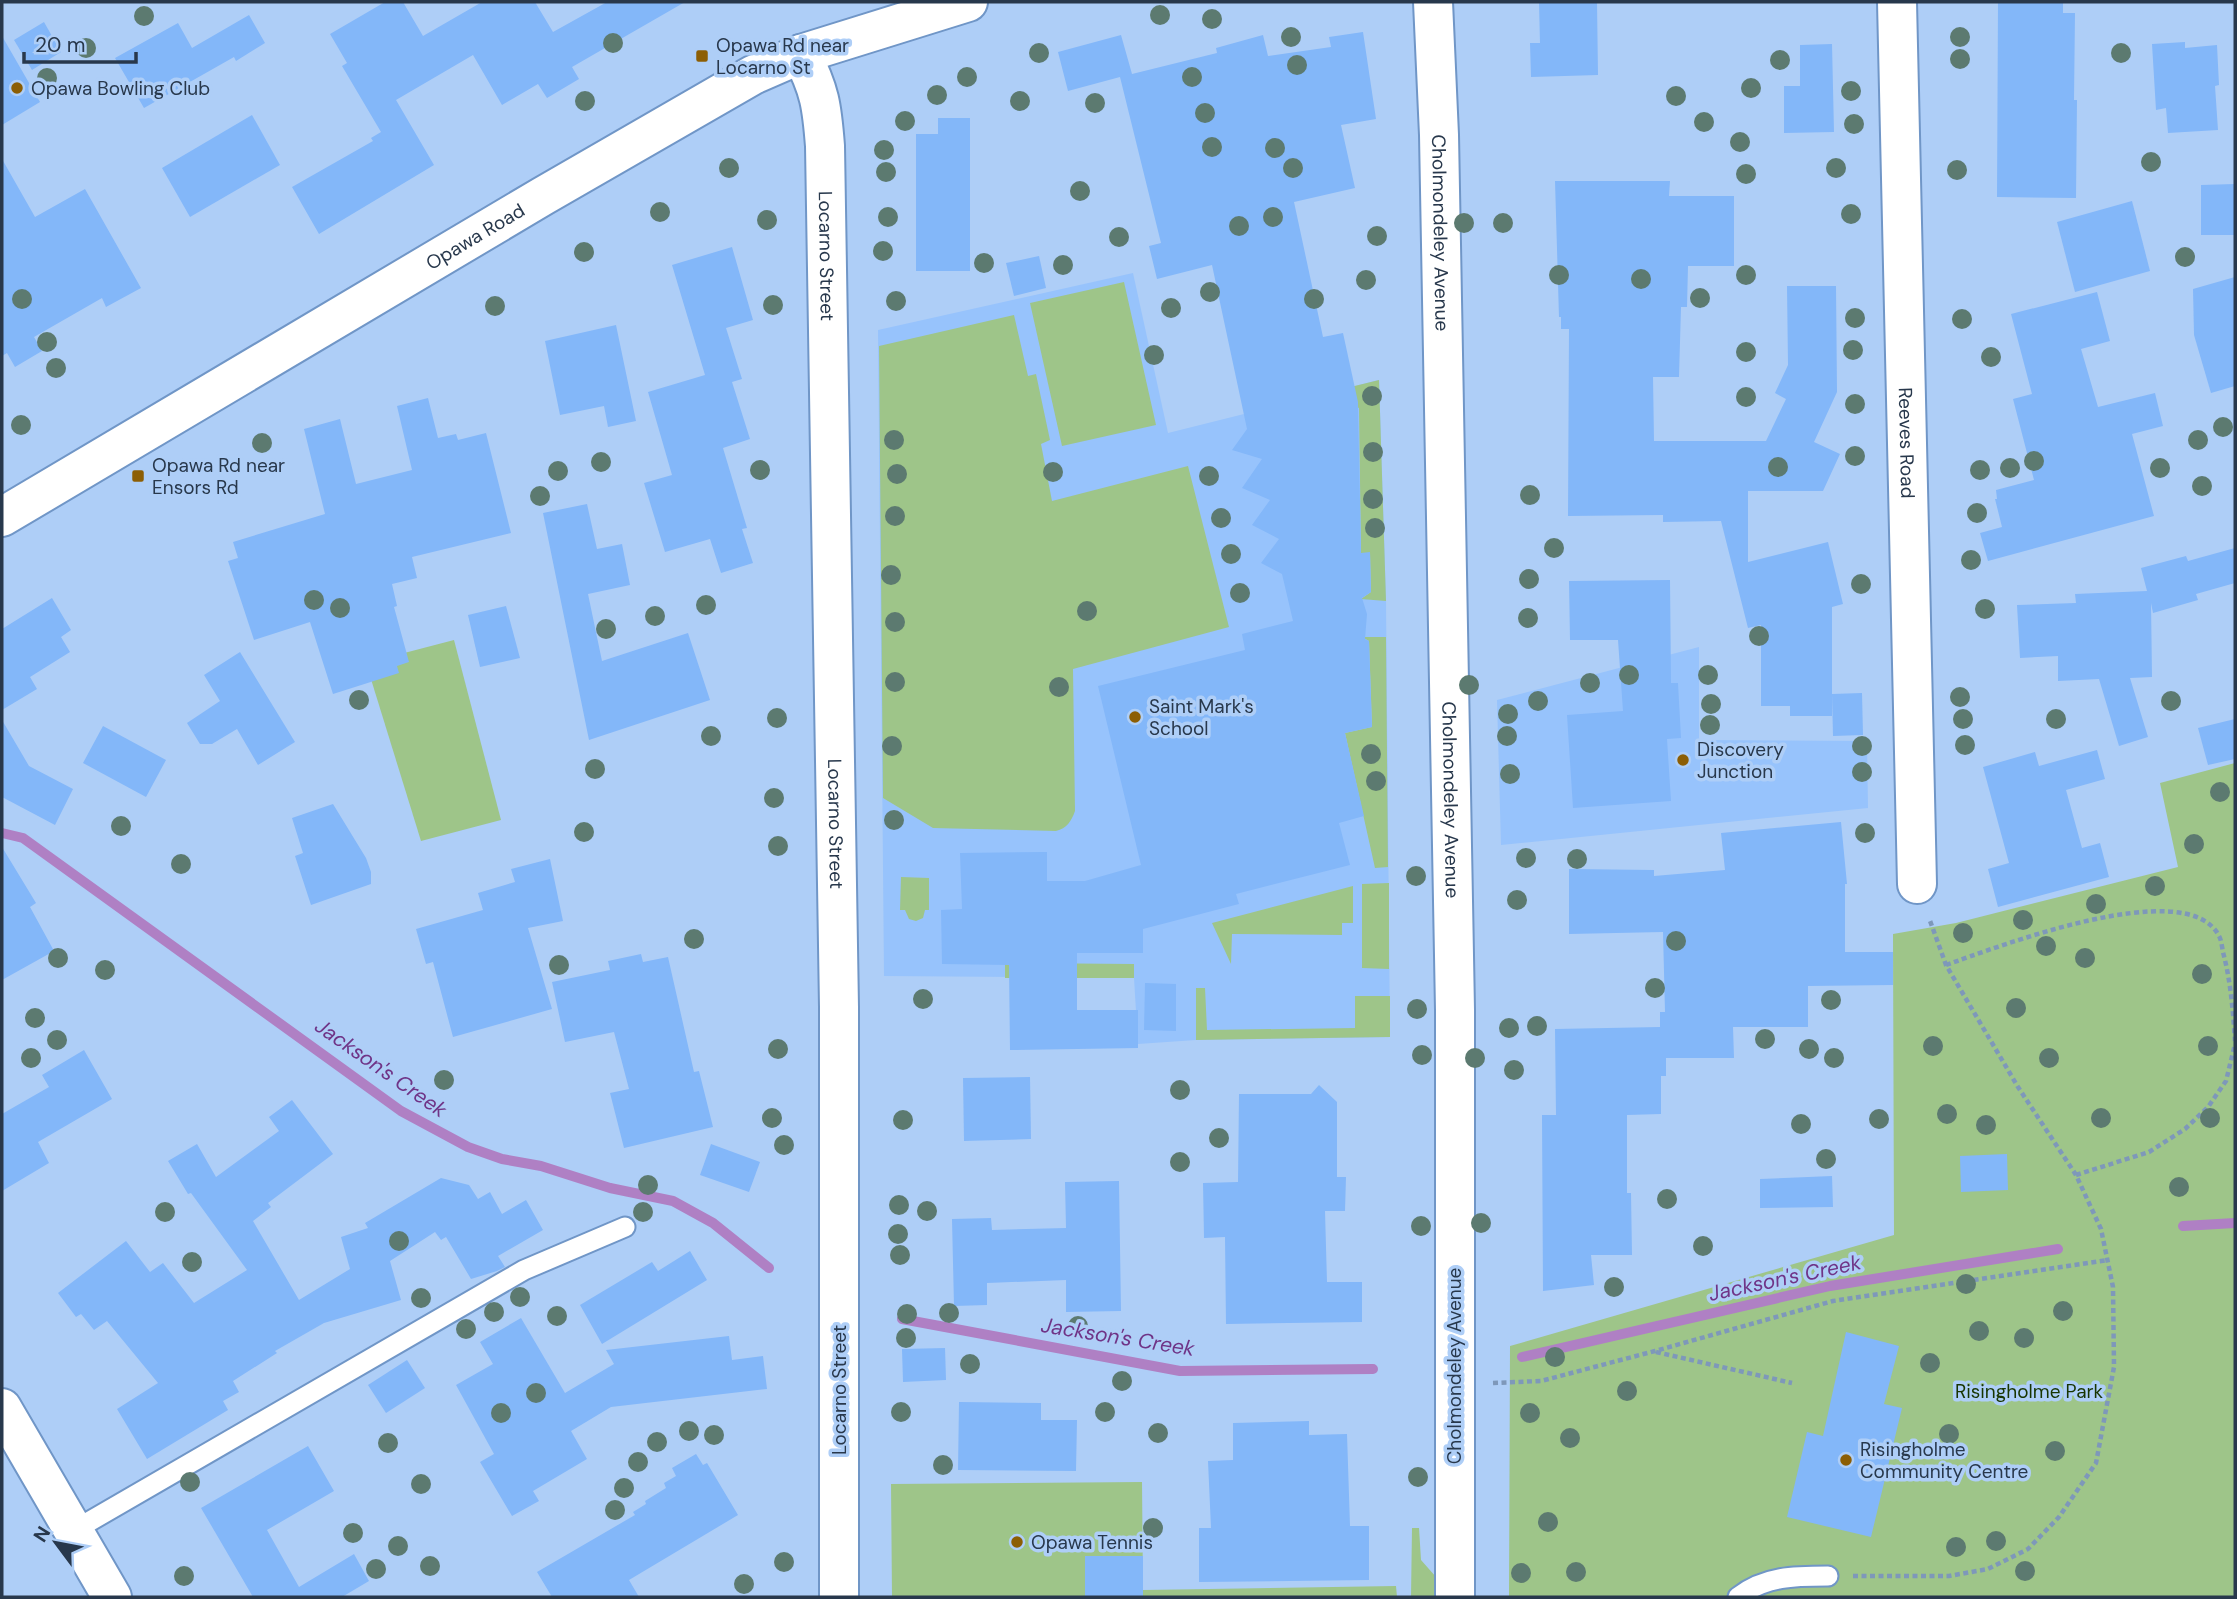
<svg xmlns="http://www.w3.org/2000/svg" width="2237" height="1599" font-family="'DM Sans',sans-serif">
<rect width="100%" height="100%" fill="#aecef7"/>
<g fill="#97c3fc">
<polygon points="1133,273 1168,433 1379,380 1386,601 1390,1037 1196,1040 1138,1044 1134,978 884,976 878,330"/>
<polygon points="1699,647 1699,740 1867,741 1868,808 1501,845 1497,700"/>
</g>
<g fill="#9ec589">
<polygon points="1124,282 1156,425 1062,446 1030,303"/>
<path d="M1014 315 1028 376 1036 374 1050 440 1041 444 1052 501 1188 466 1229 627 1073 669 1075 811C1071 822 1067 828 1056 831L933 828 883 798 879 346Z"/>
<polygon points="1379,380 1386,601 1361,599 1371,592 1370,553 1361,553 1359,408 1318,395"/>
<polygon points="1362,637 1386,637 1388,867 1375,868 1345,733 1372,727 1369,641"/>
<polygon points="454,640 501,820 421,841 366,663"/>
<polygon points="2235,763 2235,1597 1509,1597 1510,1346 1894,1235 1893,934 1956,923 2178,867 2160,783"/>
<polygon points="901,877 929,878 929,910 925,910 923,918 916,921 909,919 905,910 900,910"/>
<polygon points="1389,883 1389,969 1362,968 1362,884"/>
<polygon points="1353,886 1353,923 1342,923 1342,935 1232,934 1231,964 1212,923"/>
<polygon points="1005,963 1134,964 1134,978 1005,978"/>
<polygon points="1196,988 1205,988 1207,1030 1355,1028 1355,996 1390,996 1390,1037 1196,1040"/>
<polygon points="1142,1482 1143,1590 1396,1586 1397,1597 892,1597 891,1484"/>
<polygon points="1412,1528 1419,1528 1421,1560 1436,1577 1437,1597 1411,1597"/>
</g>
<g fill="none" stroke-linecap="round" stroke-linejoin="round">
<g stroke="#af80c4" stroke-width="10">
<polyline points="2,833 23,838 401,1111 468,1147 502,1159 541,1166 610,1188 673,1201 713,1223 769,1268"/>
<polyline points="2183,1226 2235,1223"/>
<polyline points="902,1319 1180,1371 1373,1369"/>
<polyline points="1522,1357 1830,1286 2058,1249"/>
</g>
</g>
<g fill="#83b7f9">
<polygon points="385,2 403,2 423,36 482,2 535,2 553,32 607,2 685,2 572,67 579,79 547,98 538,84 502,105 473,55 396,100 434,165 319,234 292,187 373,141 371,138 381,132 342,66 347,63 330,34"/>
<polygon points="1539,2 1597,2 1598,75 1531,77 1530,43 1540,43"/>
<polygon points="1998,2 2063,2 2063,13 2075,13 2074,100 2077,100 2076,198 1997,197"/>
<polygon points="249,15 265,43 236,61 234,57 144,108 115,58 178,23 192,48"/>
<polygon points="44,22 61,52 32,70 14,40"/>
<polygon points="1363,32 1376,119 1341,125 1355,188 1294,202 1323,337 1343,333 1358,402 1361,553 1370,552 1371,592 1362,598 1367,614 1365,639 1369,641 1372,727 1345,733 1364,816 1339,823 1350,865 1236,894 1239,904 1143,929 1143,953 1077,953 1077,1010 1138,1010 1138,1048 1010,1050 1009,965 942,964 941,910 962,909 960,853 1047,852 1047,881 1085,881 1141,865 1098,686 1245,650 1242,634 1293,621 1282,574 1261,563 1279,539 1252,525 1270,500 1242,488 1262,459 1232,450 1247,429 1212,265 1157,279 1149,246 1161,243 1120,77 1068,91 1058,52 1121,35 1132,74 1217,53 1216,48 1263,35 1268,56 1331,47 1329,37"/>
<polygon points="2,36 40,102 2,125"/>
<polygon points="2185,42 2185,48 2217,45 2219,85 2215,86 2218,130 2168,133 2166,108 2156,110 2152,44"/>
<polygon points="1832,44 1834,132 1784,133 1784,86 1800,86 1800,45"/>
<polygon points="252,115 280,165 190,217 162,168"/>
<polygon points="938,118 970,118 970,271 916,271 916,134 938,134"/>
<polygon points="2,159 35,217 85,189 141,288 106,307 102,298 34,337 42,351 15,367 7,353 2,356"/>
<polygon points="1555,181 1670,181 1669,196 1734,196 1734,266 1688,266 1687,307 1681,307 1679,377 1653,377 1654,441 1766,441 1786,399 1775,393 1788,365 1787,286 1836,286 1837,392 1814,442 1840,454 1823,491 1748,491 1748,562 1828,542 1843,604 1832,607 1832,716 1790,716 1790,706 1761,706 1761,625 1748,628 1721,521 1663,522 1663,515 1568,516 1569,329 1561,329 1561,317 1559,317"/>
<polygon points="2235,184 2235,235 2201,235 2201,185"/>
<polygon points="2132,201 2150,271 2075,292 2057,222"/>
<polygon points="732,247 753,320 726,328 742,379 732,382 750,439 723,448 747,528 742,529 753,563 721,573 710,539 665,552 644,483 672,475 648,392 705,375 672,265"/>
<polygon points="1039,256 1046,288 1014,296 1006,263"/>
<polygon points="2235,277 2235,386 2211,393 2194,335 2193,289"/>
<polygon points="2097,292 2110,341 2081,349 2098,407 2155,393 2163,426 2132,434 2154,516 1988,561 1980,533 2002,527 1995,499 1997,499 1996,490 2034,480 2013,399 2032,394 2011,314"/>
<polygon points="616,325 636,421 608,427 604,406 560,415 545,341"/>
<polygon points="428,398 438,438 456,434 458,440 486,433 511,533 412,557 417,578 392,584 397,606 394,607 409,662 397,666 399,673 333,694 310,622 254,640 228,561 238,558 233,542 325,514 304,429 340,419 356,484 412,470 397,406"/>
<polygon points="587,504 597,549 622,544 630,585 588,594 602,661 688,633 710,700 589,740 543,513"/>
<polygon points="2235,548 2235,583 2196,594 2198,600 2153,613 2151,603 2152,677 2130,678 2148,737 2119,746 2099,679 2058,681 2058,656 2020,658 2017,605 2076,603 2075,594 2147,591 2141,568 2186,556 2188,561"/>
<polygon points="1670,580 1671,683 1678,683 1681,738 1667,739 1671,801 1573,808 1567,715 1623,711 1618,640 1570,640 1569,581"/>
<polygon points="52,598 71,630 61,637 70,652 30,677 37,689 2,710 2,629"/>
<polygon points="506,606 520,658 480,667 468,615"/>
<polygon points="240,652 295,742 258,765 237,729 212,744 200,744 187,723 220,701 204,675"/>
<polygon points="1862,693 1863,735 1833,736 1832,694"/>
<polygon points="2235,719 2235,759 2208,765 2198,728"/>
<polygon points="2,720 29,766 73,789 55,825 2,797"/>
<polygon points="103,726 166,760 146,797 83,763"/>
<polygon points="2097,750 2105,779 2066,790 2082,848 2100,843 2109,877 1998,907 1988,869 2009,863 1983,767 2035,752 2039,766"/>
<polygon points="333,804 366,858 371,872 371,884 311,905 295,856 303,853 292,818"/>
<polygon points="1841,822 1847,884 1845,884 1845,952 1893,952 1893,985 1808,986 1808,1027 1733,1027 1734,1058 1666,1058 1666,1076 1661,1076 1661,1114 1627,1115 1627,1193 1631,1193 1632,1255 1591,1255 1594,1285 1543,1291 1542,1115 1556,1115 1555,1029 1660,1027 1660,1012 1665,1012 1663,932 1569,934 1569,869 1654,870 1654,876 1725,870 1721,833"/>
<polygon points="2,847 36,903 30,907 54,951 2,980"/>
<polygon points="550,859 563,921 528,928 552,1009 453,1037 433,962 426,964 416,929 483,910 478,893 515,882 511,869"/>
<polygon points="641,954 643,962 668,957 694,1072 699,1071 713,1127 624,1148 610,1093 629,1089 614,1032 565,1042 552,982 610,970 608,961"/>
<polygon points="1145,983 1176,984 1176,1031 1144,1030"/>
<polygon points="84,1050 112,1099 38,1142 49,1163 2,1191 2,1114 49,1087 42,1075"/>
<polygon points="1030,1077 1031,1139 964,1141 963,1078"/>
<polygon points="1319,1085 1337,1102 1337,1177 1346,1177 1345,1211 1325,1211 1327,1282 1362,1282 1362,1322 1226,1324 1225,1237 1204,1238 1203,1183 1238,1182 1239,1094 1311,1094"/>
<polygon points="292,1100 333,1154 268,1203 271,1207 253,1221 299,1300 350,1269 341,1237 368,1228 365,1223 441,1178 469,1185 478,1199 490,1192 502,1214 526,1200 543,1230 498,1256 505,1267 497,1271 471,1279 446,1237 441,1240 435,1232 390,1261 401,1300 324,1323 275,1351 277,1353 233,1381 239,1392 223,1401 228,1410 147,1459 117,1409 158,1383 107,1321 94,1330 81,1314 76,1317 58,1293 126,1241 150,1272 163,1263 194,1303 247,1270 191,1193 188,1194 168,1161 197,1144 216,1177 279,1131 269,1117"/>
<polygon points="711,1144 760,1162 749,1192 700,1175"/>
<polygon points="2007,1154 2008,1190 1961,1192 1960,1156"/>
<polygon points="1832,1176 1833,1207 1760,1208 1760,1179"/>
<polygon points="1119,1181 1121,1311 1066,1312 1066,1280 987,1283 987,1305 954,1306 952,1219 991,1218 992,1230 1066,1228 1065,1182"/>
<polygon points="690,1251 707,1280 602,1344 580,1305 652,1262 658,1271"/>
<polygon points="521,1318 565,1393 614,1364 606,1350 729,1336 732,1360 763,1356 767,1389 611,1407 571,1431 587,1459 533,1491 539,1501 512,1516 480,1462 494,1454 456,1385 493,1364 480,1342"/>
<polygon points="1846,1332 1899,1346 1884,1404 1902,1408 1871,1537 1787,1517 1807,1432 1823,1436"/>
<polygon points="945,1348 946,1380 903,1382 902,1349"/>
<polygon points="407,1360 425,1388 386,1413 368,1385"/>
<polygon points="959,1402 1041,1403 1041,1420 1077,1420 1076,1471 958,1470"/>
<polygon points="1309,1421 1309,1435 1347,1434 1350,1526 1369,1526 1369,1580 1199,1582 1199,1528 1211,1528 1208,1461 1233,1460 1233,1423"/>
<polygon points="308,1446 334,1491 267,1530 299,1587 354,1554 369,1581 342,1597 253,1597 201,1508"/>
<polygon points="696,1454 703,1465 707,1463 738,1515 629,1580 639,1597 552,1597 537,1572 635,1515 633,1512 646,1504 645,1501 666,1488 664,1483 676,1476 672,1468"/>
<rect x="1085" y="1556" width="58" height="41"/>
</g>
<g fill="none" stroke-linecap="round" stroke-linejoin="round">
<defs>
<g id="service">
<polyline points="73,1531 524,1270 625,1227"/>
<path d="M1738 1597C1765 1576 1795 1576 1828 1576"/>
</g>
<g id="minor">
<path id="s1" d="M1433 2 1439 135 1455 1010V1597"/>
<path id="s2" d="M1897 2 1917 884"/>
<path id="s3" d="M801 54C820 90 822 107 825 146L839 1007V1597"/>
</g>
<g id="tertiary">
<path id="s4" d="M2 517 543 196 753 75 801 54 968 2"/>
<polyline points="2,1408 112,1597"/>
</g>
</defs>
<use href="#service" stroke="#7096c7" stroke-width="23"/>
<use href="#minor" stroke="#7096c7" stroke-width="42"/>
<use href="#tertiary" stroke="#7096c7" stroke-width="42"/>
<g stroke="#7e98ba" stroke-width="4.5" stroke-dasharray="5 3.5" stroke-linecap="butt">
<path d="M1946 965C1995 948 2187 873 2219 936 2222 941 2222 950 2224 956 2231 984 2233 1012 2235 1041"/>
<polyline points="2076,1175 2149,1152 2185,1129 2208,1107 2226,1081 2235,1044"/>
<polyline points="1656,1352 1792,1383"/>
<polyline points="1493,1383 1541,1381 1655,1351 1833,1301 2108,1260"/>
<polyline points="1853,1576 1949,1576 1988,1569 2028,1549 2059,1517 2096,1463 2114,1367 2113,1287 2101,1229 2076,1175 2018,1087 1946,965 1929,918"/>
</g>
<use href="#service" stroke="#fff" stroke-width="19"/>
<use href="#minor" stroke="#fff" stroke-width="38"/>
<use href="#tertiary" stroke="#fff" stroke-width="38"/>
</g>
<g fill="#5c7a70">
<circle cx="1160" cy="15" r="10"/>
<circle cx="144" cy="16" r="10"/>
<circle cx="1212" cy="19" r="10"/>
<circle cx="1291" cy="37" r="10"/>
<circle cx="1960" cy="37" r="10"/>
<circle cx="613" cy="43" r="10"/>
<circle cx="86" cy="48" r="10"/>
<circle cx="1039" cy="53" r="10"/>
<circle cx="2121" cy="53" r="10"/>
<circle cx="1960" cy="59" r="10"/>
<circle cx="1780" cy="60" r="10"/>
<circle cx="1297" cy="65" r="10"/>
<circle cx="967" cy="77" r="10"/>
<circle cx="1192" cy="77" r="10"/>
<circle cx="47" cy="78" r="10"/>
<circle cx="1751" cy="88" r="10"/>
<circle cx="1851" cy="91" r="10"/>
<circle cx="937" cy="95" r="10"/>
<circle cx="1676" cy="96" r="10"/>
<circle cx="585" cy="101" r="10"/>
<circle cx="1020" cy="101" r="10"/>
<circle cx="1095" cy="103" r="10"/>
<circle cx="1205" cy="113" r="10"/>
<circle cx="905" cy="121" r="10"/>
<circle cx="1704" cy="122" r="10"/>
<circle cx="1854" cy="124" r="10"/>
<circle cx="1740" cy="142" r="10"/>
<circle cx="1212" cy="147" r="10"/>
<circle cx="1275" cy="148" r="10"/>
<circle cx="884" cy="150" r="10"/>
<circle cx="2151" cy="162" r="10"/>
<circle cx="729" cy="168" r="10"/>
<circle cx="1293" cy="168" r="10"/>
<circle cx="1836" cy="168" r="10"/>
<circle cx="1957" cy="170" r="10"/>
<circle cx="886" cy="172" r="10"/>
<circle cx="1746" cy="174" r="10"/>
<circle cx="1080" cy="191" r="10"/>
<circle cx="660" cy="212" r="10"/>
<circle cx="1851" cy="214" r="10"/>
<circle cx="888" cy="217" r="10"/>
<circle cx="1273" cy="217" r="10"/>
<circle cx="767" cy="220" r="10"/>
<circle cx="1464" cy="223" r="10"/>
<circle cx="1503" cy="223" r="10"/>
<circle cx="1239" cy="226" r="10"/>
<circle cx="1377" cy="236" r="10"/>
<circle cx="1119" cy="237" r="10"/>
<circle cx="883" cy="251" r="10"/>
<circle cx="584" cy="252" r="10"/>
<circle cx="2185" cy="257" r="10"/>
<circle cx="984" cy="263" r="10"/>
<circle cx="1063" cy="265" r="10"/>
<circle cx="1559" cy="275" r="10"/>
<circle cx="1746" cy="275" r="10"/>
<circle cx="1641" cy="279" r="10"/>
<circle cx="1366" cy="280" r="10"/>
<circle cx="1210" cy="292" r="10"/>
<circle cx="1700" cy="298" r="10"/>
<circle cx="22" cy="299" r="10"/>
<circle cx="1314" cy="299" r="10"/>
<circle cx="896" cy="301" r="10"/>
<circle cx="773" cy="305" r="10"/>
<circle cx="495" cy="306" r="10"/>
<circle cx="1171" cy="308" r="10"/>
<circle cx="1855" cy="318" r="10"/>
<circle cx="1962" cy="319" r="10"/>
<circle cx="47" cy="342" r="10"/>
<circle cx="1853" cy="350" r="10"/>
<circle cx="1746" cy="352" r="10"/>
<circle cx="1154" cy="355" r="10"/>
<circle cx="1991" cy="357" r="10"/>
<circle cx="56" cy="368" r="10"/>
<circle cx="1372" cy="396" r="10"/>
<circle cx="1746" cy="397" r="10"/>
<circle cx="1855" cy="404" r="10"/>
<circle cx="21" cy="425" r="10"/>
<circle cx="2223" cy="427" r="10"/>
<circle cx="894" cy="440" r="10"/>
<circle cx="2198" cy="440" r="10"/>
<circle cx="262" cy="443" r="10"/>
<circle cx="1373" cy="452" r="10"/>
<circle cx="1855" cy="456" r="10"/>
<circle cx="2034" cy="461" r="10"/>
<circle cx="601" cy="462" r="10"/>
<circle cx="1778" cy="467" r="10"/>
<circle cx="2010" cy="468" r="10"/>
<circle cx="2160" cy="468" r="10"/>
<circle cx="760" cy="470" r="10"/>
<circle cx="1980" cy="470" r="10"/>
<circle cx="558" cy="471" r="10"/>
<circle cx="1053" cy="472" r="10"/>
<circle cx="897" cy="474" r="10"/>
<circle cx="1209" cy="476" r="10"/>
<circle cx="2202" cy="486" r="10"/>
<circle cx="1530" cy="495" r="10"/>
<circle cx="540" cy="496" r="10"/>
<circle cx="1373" cy="499" r="10"/>
<circle cx="1977" cy="513" r="10"/>
<circle cx="895" cy="516" r="10"/>
<circle cx="1221" cy="518" r="10"/>
<circle cx="1375" cy="528" r="10"/>
<circle cx="1554" cy="548" r="10"/>
<circle cx="1231" cy="554" r="10"/>
<circle cx="1971" cy="560" r="10"/>
<circle cx="891" cy="575" r="10"/>
<circle cx="1529" cy="579" r="10"/>
<circle cx="1861" cy="584" r="10"/>
<circle cx="1240" cy="593" r="10"/>
<circle cx="314" cy="600" r="10"/>
<circle cx="706" cy="605" r="10"/>
<circle cx="340" cy="608" r="10"/>
<circle cx="1985" cy="609" r="10"/>
<circle cx="1087" cy="611" r="10"/>
<circle cx="655" cy="616" r="10"/>
<circle cx="1528" cy="618" r="10"/>
<circle cx="895" cy="622" r="10"/>
<circle cx="606" cy="629" r="10"/>
<circle cx="1759" cy="636" r="10"/>
<circle cx="1629" cy="675" r="10"/>
<circle cx="1708" cy="675" r="10"/>
<circle cx="895" cy="682" r="10"/>
<circle cx="1590" cy="683" r="10"/>
<circle cx="1469" cy="685" r="10"/>
<circle cx="1059" cy="687" r="10"/>
<circle cx="1960" cy="697" r="10"/>
<circle cx="359" cy="700" r="10"/>
<circle cx="1538" cy="701" r="10"/>
<circle cx="2171" cy="701" r="10"/>
<circle cx="1711" cy="704" r="10"/>
<circle cx="1508" cy="714" r="10"/>
<circle cx="777" cy="718" r="10"/>
<circle cx="1963" cy="719" r="10"/>
<circle cx="2056" cy="719" r="10"/>
<circle cx="1710" cy="725" r="10"/>
<circle cx="711" cy="736" r="10"/>
<circle cx="1507" cy="736" r="10"/>
<circle cx="1965" cy="745" r="10"/>
<circle cx="892" cy="746" r="10"/>
<circle cx="1862" cy="746" r="10"/>
<circle cx="1371" cy="754" r="10"/>
<circle cx="595" cy="769" r="10"/>
<circle cx="1862" cy="772" r="10"/>
<circle cx="1510" cy="774" r="10"/>
<circle cx="1376" cy="781" r="10"/>
<circle cx="2220" cy="792" r="10"/>
<circle cx="774" cy="798" r="10"/>
<circle cx="894" cy="820" r="10"/>
<circle cx="121" cy="826" r="10"/>
<circle cx="584" cy="832" r="10"/>
<circle cx="1865" cy="833" r="10"/>
<circle cx="2194" cy="844" r="10"/>
<circle cx="778" cy="846" r="10"/>
<circle cx="1526" cy="858" r="10"/>
<circle cx="1577" cy="859" r="10"/>
<circle cx="181" cy="864" r="10"/>
<circle cx="1416" cy="876" r="10"/>
<circle cx="2155" cy="886" r="10"/>
<circle cx="1517" cy="900" r="10"/>
<circle cx="2096" cy="904" r="10"/>
<circle cx="2023" cy="920" r="10"/>
<circle cx="1963" cy="933" r="10"/>
<circle cx="694" cy="939" r="10"/>
<circle cx="1676" cy="941" r="10"/>
<circle cx="2046" cy="946" r="10"/>
<circle cx="58" cy="958" r="10"/>
<circle cx="2085" cy="958" r="10"/>
<circle cx="559" cy="965" r="10"/>
<circle cx="105" cy="970" r="10"/>
<circle cx="2202" cy="974" r="10"/>
<circle cx="1655" cy="988" r="10"/>
<circle cx="923" cy="999" r="10"/>
<circle cx="1831" cy="1000" r="10"/>
<circle cx="2016" cy="1008" r="10"/>
<circle cx="1417" cy="1009" r="10"/>
<circle cx="35" cy="1018" r="10"/>
<circle cx="1537" cy="1026" r="10"/>
<circle cx="1509" cy="1028" r="10"/>
<circle cx="1765" cy="1039" r="10"/>
<circle cx="57" cy="1040" r="10"/>
<circle cx="1933" cy="1046" r="10"/>
<circle cx="2208" cy="1046" r="10"/>
<circle cx="778" cy="1049" r="10"/>
<circle cx="1809" cy="1049" r="10"/>
<circle cx="1422" cy="1055" r="10"/>
<circle cx="31" cy="1058" r="10"/>
<circle cx="1475" cy="1058" r="10"/>
<circle cx="1834" cy="1058" r="10"/>
<circle cx="2049" cy="1058" r="10"/>
<circle cx="1514" cy="1070" r="10"/>
<circle cx="444" cy="1080" r="10"/>
<circle cx="1180" cy="1090" r="10"/>
<circle cx="1947" cy="1114" r="10"/>
<circle cx="772" cy="1118" r="10"/>
<circle cx="2101" cy="1118" r="10"/>
<circle cx="2210" cy="1118" r="10"/>
<circle cx="1879" cy="1119" r="10"/>
<circle cx="903" cy="1120" r="10"/>
<circle cx="1801" cy="1124" r="10"/>
<circle cx="1986" cy="1125" r="10"/>
<circle cx="1219" cy="1138" r="10"/>
<circle cx="784" cy="1145" r="10"/>
<circle cx="1826" cy="1159" r="10"/>
<circle cx="1180" cy="1162" r="10"/>
<circle cx="648" cy="1185" r="10"/>
<circle cx="2179" cy="1187" r="10"/>
<circle cx="1667" cy="1199" r="10"/>
<circle cx="899" cy="1205" r="10"/>
<circle cx="927" cy="1211" r="10"/>
<circle cx="165" cy="1212" r="10"/>
<circle cx="643" cy="1212" r="10"/>
<circle cx="1481" cy="1223" r="10"/>
<circle cx="1421" cy="1226" r="10"/>
<circle cx="898" cy="1234" r="10"/>
<circle cx="399" cy="1241" r="10"/>
<circle cx="1703" cy="1246" r="10"/>
<circle cx="900" cy="1255" r="10"/>
<circle cx="192" cy="1262" r="10"/>
<circle cx="1966" cy="1284" r="10"/>
<circle cx="1614" cy="1287" r="10"/>
<circle cx="520" cy="1297" r="10"/>
<circle cx="421" cy="1298" r="10"/>
<circle cx="2063" cy="1311" r="10"/>
<circle cx="494" cy="1312" r="10"/>
<circle cx="949" cy="1313" r="10"/>
<circle cx="907" cy="1314" r="10"/>
<circle cx="557" cy="1316" r="10"/>
<circle cx="1078" cy="1326" r="10"/>
<circle cx="466" cy="1329" r="10"/>
<circle cx="1979" cy="1331" r="10"/>
<circle cx="906" cy="1338" r="10"/>
<circle cx="2024" cy="1338" r="10"/>
<circle cx="1555" cy="1357" r="10"/>
<circle cx="1930" cy="1363" r="10"/>
<circle cx="970" cy="1364" r="10"/>
<circle cx="1122" cy="1381" r="10"/>
<circle cx="1627" cy="1391" r="10"/>
<circle cx="536" cy="1393" r="10"/>
<circle cx="901" cy="1412" r="10"/>
<circle cx="1105" cy="1412" r="10"/>
<circle cx="501" cy="1413" r="10"/>
<circle cx="1530" cy="1413" r="10"/>
<circle cx="689" cy="1431" r="10"/>
<circle cx="1158" cy="1433" r="10"/>
<circle cx="1949" cy="1434" r="10"/>
<circle cx="714" cy="1435" r="10"/>
<circle cx="1570" cy="1438" r="10"/>
<circle cx="657" cy="1442" r="10"/>
<circle cx="388" cy="1443" r="10"/>
<circle cx="2055" cy="1451" r="10"/>
<circle cx="638" cy="1462" r="10"/>
<circle cx="943" cy="1465" r="10"/>
<circle cx="1418" cy="1477" r="10"/>
<circle cx="190" cy="1482" r="10"/>
<circle cx="421" cy="1484" r="10"/>
<circle cx="624" cy="1488" r="10"/>
<circle cx="615" cy="1510" r="10"/>
<circle cx="1548" cy="1522" r="10"/>
<circle cx="1153" cy="1528" r="10"/>
<circle cx="353" cy="1533" r="10"/>
<circle cx="1996" cy="1541" r="10"/>
<circle cx="398" cy="1546" r="10"/>
<circle cx="1956" cy="1547" r="10"/>
<circle cx="784" cy="1562" r="10"/>
<circle cx="430" cy="1566" r="10"/>
<circle cx="376" cy="1569" r="10"/>
<circle cx="2025" cy="1571" r="10"/>
<circle cx="1576" cy="1572" r="10"/>
<circle cx="1521" cy="1573" r="10"/>
<circle cx="184" cy="1576" r="10"/>
<circle cx="744" cy="1584" r="10"/>
</g>
<g fill="#8c5e04" stroke="#aecef7" stroke-width="2.5">
<rect x="695" y="49" width="14" height="14" rx="3.5"/>
<circle cx="17" cy="88" r="7"/>
<rect x="131" y="469" width="14" height="14" rx="3.5"/>
<circle cx="1135" cy="717" r="7"/>
<circle cx="1683" cy="760" r="7"/>
<circle cx="1846" cy="1460" r="7"/>
<circle cx="1017" cy="1542" r="7"/>
</g>
<g text-anchor="middle" stroke-width="7" stroke-linejoin="round" paint-order="stroke">
<g font-size="19" fill="#28384c" stroke="#aecef7" text-anchor="start">
<text x="716" y="52">Opawa Rd near<tspan x="716" dy="22">Locarno St</tspan></text>
<text x="31" y="95">Opawa Bowling Club</text>
<text x="152" y="472">Opawa Rd near<tspan x="152" dy="22">Ensors Rd</tspan></text>
<text x="1149" y="713">Saint Mark's<tspan x="1149" dy="22">School</tspan></text>
<text x="1697" y="756">Discovery<tspan x="1697" dy="22">Junction</tspan></text>
<text x="1860" y="1456">Risingholme<tspan x="1860" dy="22">Community Centre</tspan></text>
<text x="1031" y="1549">Opawa Tennis</text>
</g>
<g font-size="19" fill="#28384c" stroke="#aecef7">
<text dy="7" stroke="none"><textPath href="#s1" startOffset="231">Cholmondeley Avenue</textPath></text>
<text dy="7" stroke="none"><textPath href="#s4" startOffset="550">Opawa Road</textPath></text>
<text dy="7" stroke="none"><textPath href="#s3" startOffset="206">Locarno Street</textPath></text>
<text dy="7" stroke="none"><textPath href="#s2" startOffset="441">Reeves Road</textPath></text>
<text dy="7" stroke="none"><textPath href="#s1" startOffset="798">Cholmondeley Avenue</textPath></text>
<text dy="7" stroke="none"><textPath href="#s3" startOffset="774">Locarno Street</textPath></text>
<text transform="translate(1454 1366) rotate(-90)" y="7">Cholmondeley Avenue</text>
<text transform="translate(839 1390) rotate(-90)" y="7">Locarno Street</text>
</g>
<g font-size="19" fill="#183501" stroke="#aecef7">
<text x="2029" y="1398">Risingholme Park</text>
</g>
<g font-size="21" font-style="italic" fill="#6f3487" stroke="#aecef7">
<text transform="translate(381 1068) rotate(35)" y="7">Jackson's Creek</text>
<text transform="translate(1785 1278) rotate(-12)" y="7">Jackson's Creek</text>
<text transform="translate(1118 1337) rotate(9)" y="7">Jackson's Creek</text>
</g>
</g>
<rect width="2237" height="1599" fill="none" stroke="#28384c" stroke-width="7"/>
<g transform="translate(56 1543) rotate(302)" stroke="#aecef7" stroke-width="5" paint-order="stroke">
<path d="M0-5L12 26L0 18L-12 26Z" fill="#28384c"/>
<text y="-10" font-size="19" font-weight="bold" text-anchor="middle" fill="#28384c">N</text>
</g>
<path d="M24 52v10h112v-10" fill="none" stroke="#28384c" stroke-width="3.5"/>
<text x="35" y="52" font-size="21" fill="#28384c" stroke="#aecef7" stroke-width="5" paint-order="stroke">20 m</text>
</svg>
